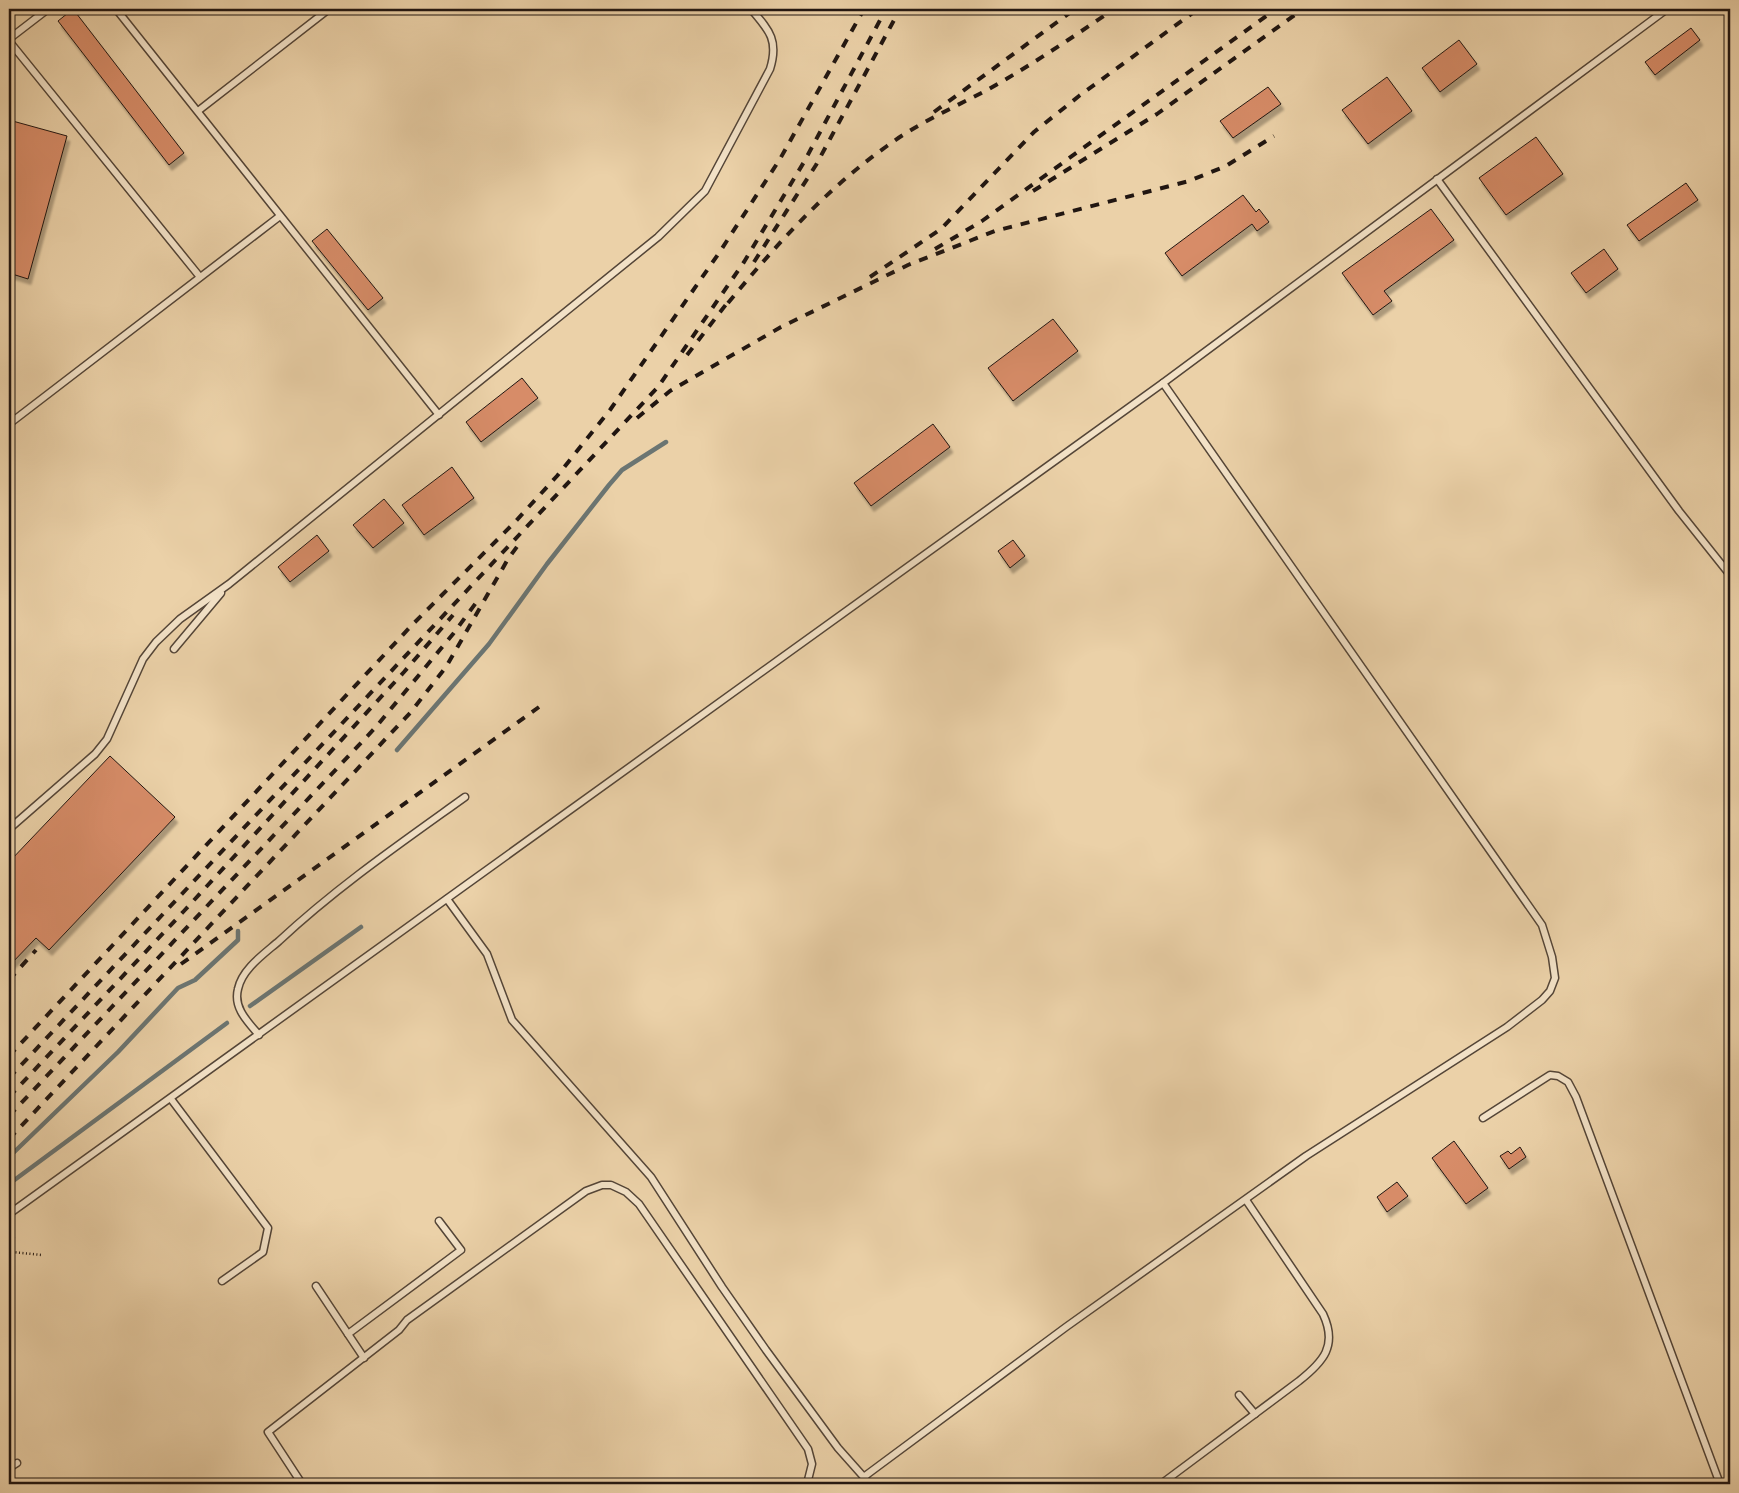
<svg xmlns="http://www.w3.org/2000/svg" width="1739" height="1493" font-family="Alegreya,serif">
<defs>
<filter id="shadow"><feDropShadow dx="3" dy="5.5" stdDeviation="1" flood-color="#0004"/></filter>
</defs>
<rect width="100%" height="100%" fill="#ebd1a8"/>
<filter id="stains"><feTurbulence type="fractalNoise" baseFrequency=".004" numOctaves="4"/><feColorMatrix values="0 0 0 0 .2 0 0 0 0 .09 0 0 0 0 .02 0 0 0 .5 -.17"/></filter>
<radialGradient id="worn" r=".72"><stop offset=".6" stop-color="#630" stop-opacity="0"/><stop offset="1" stop-color="#630" stop-opacity=".3"/></radialGradient>
<g fill="none" stroke-linecap="round" stroke-linejoin="round">
<g stroke="#6b7572" stroke-width="4.5">
<polyline points="397,750 489,644 547,564 609,485 622,470 666,442"/>
<polyline points="250,1006 361,927"/>
<polyline points="9,1157 118,1052 178,988 195,980 238,940 238,931"/>
<polyline points="9,1184 227,1023"/>
</g>
</g>
<g fill="#d78c68" stroke="#211611" filter="url(#shadow)">
<polygon points="73,9 184,153 169,165 58,21"/>
<polygon points="1691,28 1700,40 1655,75 1645,62"/>
<polygon points="1459,40 1477,64 1440,92 1422,68"/>
<polygon points="1387,77 1412,111 1368,144 1342,110"/>
<polygon points="1268,87 1281,104 1233,138 1220,121"/>
<polygon points="9,120 67,136 28,279 9,273"/>
<polygon points="1536,137 1563,174 1506,215 1479,178"/>
<polygon points="1686,183 1698,200 1639,241 1627,225"/>
<polygon points="1243,195 1256,212 1259,209 1269,222 1257,231 1252,224 1182,276 1165,253"/>
<polygon points="1431,209 1454,240 1384,291 1392,301 1373,315 1342,273"/>
<polygon points="327,229 383,298 368,310 312,241"/>
<polygon points="1604,249 1618,269 1586,293 1571,273"/>
<polygon points="1053,319 1078,351 1013,401 988,368"/>
<polygon points="522,378 538,398 481,442 466,422"/>
<polygon points="933,424 950,447 871,506 854,483"/>
<polygon points="452,467 474,498 424,535 402,505"/>
<polygon points="384,499 404,523 373,548 353,525"/>
<polygon points="317,535 329,551 290,582 278,567"/>
<polygon points="1013,540 1025,556 1010,568 998,551"/>
<polygon points="110,756 175,817 49,950 36,938 9,966 9,862"/>
<polygon points="1454,1141 1488,1188 1466,1204 1432,1158"/>
<polygon points="1520,1147 1526,1157 1509,1169 1500,1156 1508,1151 1511,1154"/>
<polygon points="1397,1182 1408,1196 1387,1212 1377,1197"/>
</g>
<g fill="none" stroke-linecap="round" stroke-linejoin="round">
<defs>
<g id="lane">
<polyline points="116,9 439,415"/>
<polyline points="9,39 48,9"/>
<polyline points="9,41 200,277"/>
<polyline points="198,111 329,9"/>
<polyline points="1437,179 1679,511 1730,575"/>
<polyline points="9,424 280,216"/>
<polyline points="174,649 221,593"/>
<path d="M9 829 95 754 107 739 143 659 156 642 180 619 229 584 658 237 705 191 770 69C779 40 769 30 751 9"/>
<polyline points="447,899 487,954 512,1020 651,1177 722,1287 766,1350 838,1448 870,1484"/>
<path d="M259 1035C248 1022 233 1008 238 989 242 969 264 954 279 941 337 887 401 843 465 797"/>
<polyline points="171,1099 268,1228 263,1252 222,1281"/>
<polyline points="1483,1118 1550,1075 1558,1076 1568,1082 1576,1097 1720,1484"/>
<polyline points="9,1214 1163,383 1667,9"/>
<polyline points="316,1286 364,1358"/>
<polyline points="348,1334 461,1250 439,1221"/>
<polyline points="1239,1395 1255,1414"/>
<polyline points="9,1468 17,1463"/>
<polyline points="865,1476 1066,1327 1306,1156 1507,1027 1542,1000 1550,991 1555,978 1552,957 1542,925 1163,383"/>
<polyline points="302,1484 268,1432 399,1330 407,1320 586,1191 602,1185 611,1185 626,1192 639,1204 808,1449 812,1464 807,1484"/>
<path d="M1161 1484 1299 1381C1323 1362 1338 1346 1323 1314L1246 1200"/>
</g>
</defs>
<use href="#lane" stroke="#544537" stroke-width="9"/>
<g stroke="#211611" stroke-width="2.5" stroke-dasharray="1 2.5" stroke-linecap="butt">
<polyline points="12,1252 42,1255"/>
<polyline points="9,1272 14,1237"/>
</g>
<use href="#lane" stroke="#f2e1c6" stroke-width="6"/>
<g stroke="#211611" stroke-width="4" stroke-dasharray="9 9" stroke-linecap="butt">
<polyline points="934,112 1075,9"/>
<polyline points="1033,191 1157,114 1303,9"/>
<polyline points="935,249 982,221 1276,9"/>
<polyline points="754,262 816,165 900,9"/>
<polyline points="870,277 941,229 1034,132 1079,96 1198,9"/>
<path d="M728 303C777 244 824 191 887 146 918 123 955 107 989 89 1033 64 1073 37 1114 9"/>
<polyline points="687,355 731,298"/>
<polyline points="637,418 670,391 781,327 908,265 995,231 1189,181 1226,166 1274,136"/>
<polyline points="181,964 539,707"/>
<polyline points="9,980 36,950"/>
<polyline points="9,1056 412,625 515,522 557,476 610,410 719,253 780,159 864,9"/>
<polyline points="9,1078 658,387 744,262 804,162 886,9"/>
<polyline points="9,1097 184,911 404,672 453,615"/>
<polyline points="9,1116 375,728 453,634 478,600"/>
<polyline points="9,1139 410,713 446,667 508,559 522,540"/>
</g>
</g>
<rect width="1739" height="1493" fill="none" stroke="#ebd1a8" stroke-width="30"/>
<rect x="10" y="10" width="1719" height="1473" fill="none" stroke="#211611" stroke-width="2.5"/>
<rect x="15" y="15" width="1709" height="1463" fill="none" stroke="#211611"/>
<rect width="100%" height="100%" filter="url(#stains)"/>
<rect width="100%" height="100%" fill="url(#worn)"/>
</svg>
